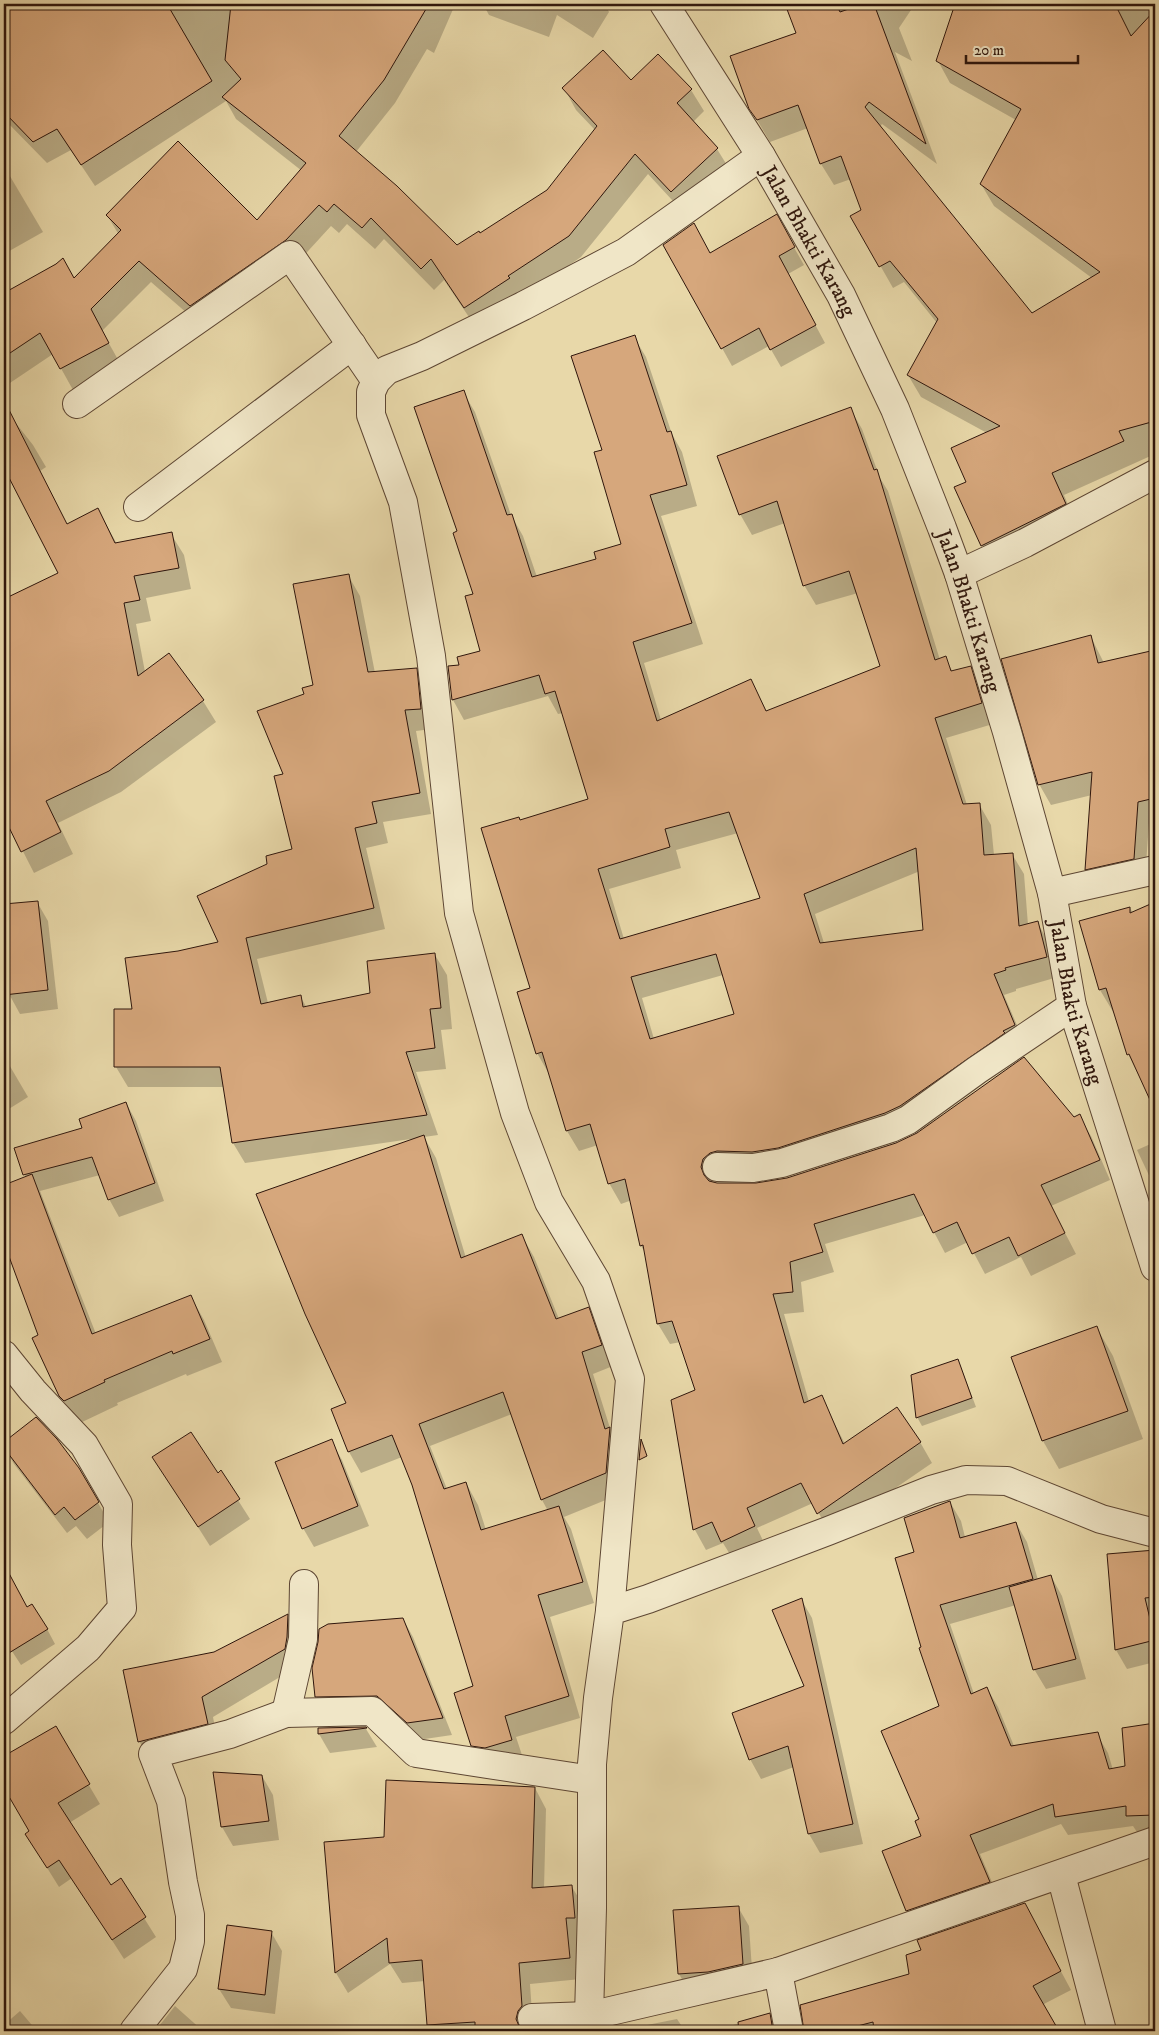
<svg xmlns="http://www.w3.org/2000/svg" width="1159" height="2035" font-family="'IM FELL DW Pica',serif">
<rect width="100%" height="100%" fill="#e8d8a9"/>
<filter id="stains"><feTurbulence type="fractalNoise" baseFrequency=".004" numOctaves="4"/><feColorMatrix values="0 0 0 0 .2 0 0 0 0 .09 0 0 0 0 .02 0 0 0 .5 -.17"/></filter>
<radialGradient id="worn" r=".72"><stop offset=".6" stop-color="#630" stop-opacity="0"/><stop offset="1" stop-color="#630" stop-opacity=".3"/></radialGradient>
<g fill="#0003" fill-rule="evenodd">
<polygon points="4,4 452,4 454,7 434,53 427,49 395,103 356,152 457,247 480,235 548,191 595,130 576,110 564,88 631,82 658,56 691,90 704,111 693,122 717,149 730,170 684,213 648,174 581,257 477,329 444,280 434,290 384,239 375,249 347,224 339,233 331,226 298,262 203,327 151,282 102,331 121,365 73,390 53,354 4,387 4,295 57,265 74,280 119,235 107,215 257,222 302,171 236,119 226,101 95,186 71,150 47,163 4,119 4,49 7,47 4,40"/>
<polygon points="483,4 605,4 609,12 593,38 557,15 549,37 489,15"/>
<polygon points="786,4 915,4 899,28 912,61 895,52 937,164 882,124 880,127 1031,314 1092,278 994,206 981,184 1016,120 950,83 938,61 956,4 1150,4 1155,9 1155,454 1064,495 1077,526 995,567 983,546 955,488 968,482 987,433 921,397 908,375 937,323 904,282 893,288 852,216 862,210 851,179 834,185 821,164 808,128 770,142 750,108 797,33"/>
<polygon points="4,166 43,232 4,254"/>
<polygon points="776,216 804,265 788,274 825,343 781,367 769,346 732,366 722,348 710,255"/>
<path d="M634 337 646 357 672 434 682 452 697 506 661 516 703 644 644 663 661 720 751 681 767 712 881 667 858 593 816 605 804 585 785 523 752 535 740 514 850 408 862 429 880 478 888 491 940 660 945 658 953 672 970 668 982 688 993 724 946 738 967 805 979 804 991 825 994 855 1012 854 1024 874 1028 925 1037 922 1049 943 1058 977 1016 989V991L1004 995 1026 1046 912 1127 715 1180 714 1183 756 1185 1079 1116 1091 1136 1110 1180 1051 1206 1076 1254 1031 1276 1021 1257 985 1274 968 1242 945 1253 925 1215 825 1244 834 1272 801 1282 804 1312 784 1314 809 1402 821 1397 845 1444 920 1442 932 1463 830 1533 813 1503 757 1528 766 1547 734 1561 723 1543 706 1550 695 1530 672 1401 697 1390 681 1342 670 1344 658 1324 646 1254 641 1246 632 1200 621 1204 609 1183 598 1145 579 1151 567 1131 549 1074 537 1053 520 821 590 800 563 713 558 714 548 696 464 720 453 700 449 667 461 666 482 651 475 595 459 532 463 392 475 412 511 515 523 536 537 577 597 560 622 544 604 451ZM738 833 762 899 624 939 609 889 681 868 676 850ZM920 871 924 931 824 943 815 914ZM723 975 735 1015 654 1039 642 998Z"/>
<polygon points="4,408 33,445 46,467 40,471 67,525 98,510 117,544 171,534 184,555 191,589 146,598 151,621 136,624 145,672 169,655 203,701 216,722 121,792 58,823 73,854 34,873 4,814 4,594 7,599 60,574 16,490 4,471"/>
<path d="M348 575 360 596 375 673 416 670 428 690 432 729 416 731 431 814 383 822 388 843 366 848 385 929 257 959 268 1003 300 996 307 1008 372 994 435 955 447 975 452 1029 441 1030 446 1069 416 1072 438 1135 424 1137 436 1158 466 1258 522 1236 534 1257 559 1319 588 1309 600 1330 613 1366 593 1374 610 1428 622 1450 618 1495 564 1517 571 1529 594 1603 550 1617 580 1718 516 1737 524 1761 484 1767 472 1745 474 1687 413 1485 402 1457 361 1473 349 1452 347 1404 411 1139 245 1163 233 1143 224 1087H128L116 1067 134 1010 178 952 220 943 269 864 294 850 285 774 305 694 314 686ZM512 1414 542 1500 548 1511 486 1530 478 1505 466 1483 447 1489 430 1446Z"/>
<polygon points="1091,637 1104,663 1155,651 1155,821 1149,823 1145,879 1098,889 1086,869 1092,795 1051,805 1039,784"/>
<polygon points="37,902 48,921 58,1009 20,1014 9,994 4,953 4,905"/>
<polygon points="1155,903 1155,1108 1128,1054 1115,1015 1100,990 1080,922 1130,908 1133,913"/>
<polygon points="4,1056 28,1097 4,1112"/>
<polygon points="126,1103 136,1121 164,1201 119,1217 109,1199 100,1175 40,1191 96,1334 191,1297 204,1320 222,1362 187,1376 186,1374 117,1403 118,1405 78,1424 60,1395 4,1240 4,1186 26,1178 16,1149 84,1129"/>
<polygon points="1155,1142 1155,1188 1137,1150"/>
<polygon points="1097,1328 1113,1356 1143,1439 1059,1469 1043,1441 1013,1358"/>
<polygon points="957,1360 962,1370 976,1407 922,1426 917,1417"/>
<polygon points="36,1419 78,1468 109,1522 87,1539 76,1526 67,1533 14,1464 4,1447 4,1444"/>
<polygon points="331,1441 342,1460 369,1526 314,1547 303,1528"/>
<polygon points="154,1458 217,1475 220,1472 250,1519 210,1546"/>
<polygon points="950,1502 961,1521 965,1537 1016,1523 1027,1542 1038,1580 1051,1576 1062,1596 1086,1679 1046,1689 1034,1669 1016,1605 950,1624 974,1694 987,1688 998,1707 1014,1746 1097,1734 1108,1753 1113,1770 1126,1767 1123,1729 1155,1725 1155,1834 1139,1835 1133,1826 1068,1835 1061,1824 980,1854 1000,1901 918,1930 907,1910 923,1837 920,1820 941,1707 922,1648 915,1553"/>
<polygon points="4,1566 27,1608 47,1629 55,1644 21,1665 4,1639"/>
<polygon points="1144,1572 1155,1618 1155,1662 1127,1669 1116,1650"/>
<polygon points="801,1599 812,1618 863,1844 820,1853 809,1834 794,1767 761,1779 750,1759 806,1687"/>
<polygon points="287,1616 298,1635 295,1668 213,1717 218,1743 151,1761 139,1741 214,1653"/>
<polygon points="403,1619 413,1637 452,1735 418,1740 388,1714 326,1714 316,1696"/>
<polygon points="1155,1696 1155,1711 1152,1697"/>
<polygon points="55,1728 100,1804 69,1823 110,1887 120,1880 156,1937 124,1959 72,1878 59,1887 26,1834 31,1831 4,1787 4,1758"/>
<polygon points="319,1729 366,1729 377,1747 330,1753 319,1734"/>
<polygon points="262,1776 273,1795 279,1840 233,1846 222,1827"/>
<polygon points="535,1788 546,1809 544,1889 572,1887 584,1907 586,1938 577,1939 581,1979 530,1984 533,2027 530,2031 432,2031 428,2025 425,1981 402,1983 390,1964 348,1993 336,1973 325,1843 385,1838"/>
<polygon points="738,1907 749,1926 753,1984 690,1993 679,1974"/>
<polygon points="1035,1923 1071,1990 1042,2005 1058,2031 805,2031 806,2028 910,1975"/>
<polygon points="271,1932 282,1951 275,2014 231,2008 219,1989"/>
<polygon points="175,2006 203,2031 155,2031"/>
<polygon points="20,2011 37,2031 4,2031 4,2025"/>
<polygon points="769,2015 779,2031 711,2031"/>
<polygon points="677,2019 685,2031 617,2031"/>
</g>
<g fill="#d6a77c" stroke="#2f160c" fill-rule="evenodd">
<polygon points="4,4 167,4 212,81 81,165 57,129 33,142 4,112"/>
<polygon points="231,4 429,4 384,80 339,136 397,186 457,245 479,231 480,233 547,190 597,126 562,88 603,50 631,80 658,54 692,89 677,103 718,148 671,192 635,154 569,236 508,276 510,278 464,308 431,259 421,269 371,218 362,228 334,204 327,212 319,205 286,240 190,306 139,261 91,309 109,343 60,369 40,333 4,357 4,293 56,264 63,258 74,278 121,230 106,215 178,141 257,220 306,163 222,97 241,79 225,60"/>
<polygon points="785,4 836,4 840,12 863,4 874,4 926,144 869,102 865,107 1032,313 1100,272 980,184 1021,109 936,61 955,4 1115,4 1131,36 1155,10 1155,421 1119,431 1124,441 1052,473 1066,504 981,546 954,487 966,482 951,448 1000,426 907,375 938,319 890,261 879,267 850,216 861,210 841,156 820,164 798,105 757,120 749,109 730,56 796,33"/>
<polygon points="777,214 795,247 779,256 816,325 770,350 759,328 721,349 663,245 694,223 710,253"/>
<path d="M635 335 667 432 671 431 687 485 650 495 692 623 633 642 657 721 751 679 766 711 880 666 849 571 803 586 777 501 739 515 717 456 851 407 874 470 877 469 935 660 946 656 951 671 971 666 982 703 935 718 963 804 980 803 984 855 1013 853 1019 926 1038 921 1047 957 1005 968 1006 970 994 974 1015 1025 1003 1031 1005 1033 900 1106 885 1113 778 1148 752 1152 717 1151 710 1153 703 1159 701 1167 704 1175 709 1181 717 1183H756L787 1178 896 1143 917 1133 1024 1057 1074 1117 1080 1114 1100 1160 1041 1185 1065 1233 1018 1256 1009 1237 972 1254 957 1222 933 1233 914 1194 814 1224 823 1252 790 1262 793 1292 773 1294 804 1403 822 1395 843 1444 897 1407 921 1442 817 1514 801 1483 747 1508 755 1526 721 1542 712 1522 693 1530 671 1400 695 1390 672 1321 657 1324 643 1245 640 1246 625 1179 608 1184 590 1124 566 1131 542 1052 536 1054 517 992 530 988 481 828 519 817 520 820 588 799 555 691 545 694 539 675 452 700 448 666 459 665 457 657 480 651 465 596 473 594 453 533 457 531 414 407 464 390 507 515 512 514 532 577 596 559 594 552 621 544 594 452 602 450 571 356ZM729 812 760 898 620 939 598 869 670 847 665 829ZM916 848 923 930 820 943 804 894ZM716 954 734 1014 650 1039 631 977Z"/>
<polygon points="4,400 67,524 98,508 115,543 172,532 179,568 134,576 140,600 124,603 138,676 169,653 204,700 109,771 46,801 61,832 21,852 4,817 4,599 58,573 4,468"/>
<polygon points="349,574 368,672 417,668 421,709 405,710 420,793 372,802 377,823 355,828 374,908 246,938 261,1004 301,995 303,1007 370,993 367,961 435,953 441,1008 430,1009 435,1048 406,1052 427,1115 232,1143 220,1067 114,1067 114,1009 132,1009 125,958 178,951 218,942 197,896 267,864 266,856 292,849 274,776 283,774 257,711 304,694 302,688 313,685 293,584"/>
<polygon points="1091,635 1098,663 1155,650 1155,798 1138,802 1134,859 1085,870 1092,772 1038,785 1001,659"/>
<polygon points="38,901 48,990 4,995 4,904"/>
<polygon points="1155,902 1155,1111 1129,1054 1127,1055 1106,988 1099,990 1079,921 1130,907 1130,913"/>
<polygon points="126,1102 155,1183 108,1200 92,1157 23,1175 14,1148 82,1128 79,1119"/>
<polygon points="424,1135 461,1258 522,1234 556,1319 589,1307 602,1345 582,1352 605,1429 610,1427 606,1473 541,1500 503,1392 419,1424 444,1489 466,1482 481,1530 559,1506 583,1582 538,1595 569,1696 505,1716 512,1740 485,1748 471,1746 454,1693 473,1686 412,1485 392,1435 348,1452 331,1409 346,1403 305,1314 256,1194"/>
<polygon points="32,1174 92,1334 191,1295 210,1339 173,1354 172,1351 104,1380 105,1382 64,1401 59,1396 32,1338 38,1335 4,1243 4,1185"/>
<polygon points="1097,1326 1128,1411 1042,1441 1011,1357"/>
<polygon points="958,1359 972,1398 916,1418 911,1375"/>
<polygon points="36,1417 57,1439 79,1468 99,1502 75,1520 64,1507 55,1515 4,1448 4,1442"/>
<polygon points="191,1432 218,1473 221,1470 240,1499 198,1527 152,1457"/>
<polygon points="332,1439 358,1506 302,1529 275,1462"/>
<polygon points="641,1439 647,1456 639,1460"/>
<polygon points="950,1501 960,1538 1016,1522 1033,1579 940,1605 971,1694 987,1687 1011,1746 1098,1732 1109,1769 1125,1766 1122,1728 1155,1723 1155,1815 1126,1816 1126,1806 1055,1817 1053,1804 970,1835 990,1882 906,1911 882,1851 921,1836 915,1821 919,1819 881,1731 939,1706 919,1648 921,1647 895,1558 914,1552 904,1518"/>
<polygon points="1155,1550 1155,1597 1145,1598 1155,1640 1115,1650 1107,1554"/>
<polygon points="4,1564 27,1607 32,1604 48,1629 4,1656"/>
<polygon points="1051,1575 1076,1659 1033,1670 1009,1587"/>
<polygon points="802,1598 853,1824 808,1834 788,1746 749,1760 732,1713 804,1686 772,1610"/>
<polygon points="288,1614 287,1637 285,1649 202,1697 208,1724 138,1742 123,1670 214,1652"/>
<polygon points="403,1618 443,1718 407,1723 377,1696 315,1697 312,1668 318,1642 319,1629 328,1624"/>
<polygon points="56,1726 90,1784 58,1803 111,1885 121,1878 146,1917 112,1940 59,1860 47,1868 25,1834 29,1831 4,1788 4,1756"/>
<polygon points="366,1727 367,1728 318,1734 318,1728"/>
<polygon points="213,1772 262,1775 269,1821 221,1827"/>
<polygon points="386,1780 535,1787 532,1888 572,1885 575,1918 566,1918 570,1958 519,1963 522,2006 518,2011 516,2019 519,2026 524,2031 475,2031 475,2022 427,2025 422,1960 389,1963 387,1938 335,1973 324,1842 384,1837"/>
<polygon points="1025,1903 1061,1971 1033,1986 1059,2031 874,2031 873,2022 838,2031 804,2031 800,2005 909,1974 906,1955 921,1950 917,1940"/>
<polygon points="739,1906 743,1964 708,1972 678,1974 673,1910"/>
<polygon points="227,1925 272,1931 265,1995 218,1989"/>
<polygon points="770,2013 773,2031 739,2031 738,2022"/>
</g>
<g fill="none" stroke-linecap="round" stroke-linejoin="round">
<defs>
<g id="minor">
<path id="s1" d="M664 4 761 156 841 295 895 409 942 528 959 574 1007 732 1052 893 1072 1006 1155 1267"/>
<polyline points="77,404 290,255 376,381"/>
<polyline points="138,507 352,345"/>
<polyline points="959,574 1025,543 1155,474"/>
<polyline points="1052,893 1155,870"/>
<polyline points="717,1167 753,1168 782,1163 891,1128 908,1120 977,1070 1072,1006"/>
<polyline points="4,1355 33,1391 84,1445 118,1504 117,1545 122,1608 88,1648 4,1720"/>
<polyline points="610,1611 630,1379 596,1281 549,1202 515,1113 459,913 431,656 403,502 371,415 371,392 376,381 387,370 422,356 523,306 626,252 761,156"/>
<polyline points="286,1713 303,1639 304,1584"/>
<polyline points="1061,1875 1102,2031"/>
<polyline points="778,1972 789,2031"/>
<polyline points="532,2018 589,2016 778,1972 1155,1841"/>
<polyline points="134,2031 183,1969 190,1941 190,1915 183,1882 171,1801 153,1754 230,1734 286,1713 372,1711 416,1753 592,1780"/>
<polyline points="587,2031 589,2016 592,1908 592,1764 598,1698 610,1611 648,1599 828,1531 931,1490 966,1480 1007,1481 1101,1519 1155,1533"/>
</g>
</defs>
<use href="#minor" stroke="#5d4633" stroke-width="30"/>
<use href="#minor" stroke="#f0e6c7" stroke-width="28"/>
</g>
<g text-anchor="middle" stroke-width="5" stroke-linejoin="round" paint-order="stroke">
<g font-size="21" fill="#2f160c" stroke="#f0e6c7">
<text dy="7" stroke="none"><textPath href="#s1" startOffset="278">Jalan Bhakti Karang</textPath></text>
<text dy="7" stroke="none"><textPath href="#s1" startOffset="682">Jalan Bhakti Karang</textPath></text>
<text dy="7" stroke="none"><textPath href="#s1" startOffset="1088">Jalan Bhakti Karang</textPath></text>
</g>
</g>
<rect width="1159" height="2035" fill="none" stroke="#e8d8a9" stroke-width="20"/>
<rect x="5" y="5" width="1149" height="2025" fill="none" stroke="#2f160c" stroke-width="2.5"/>
<rect x="10" y="10" width="1139" height="2015" fill="none" stroke="#2f160c"/>
<path d="M966 55v8h112v-8" fill="none" stroke="#2f160c" stroke-width="2.5"/>
<text x="974" y="55" font-size="15" fill="#2f160c" stroke="#f0e6c7" stroke-width="4" paint-order="stroke">20 m</text>
<rect width="100%" height="100%" filter="url(#stains)"/>
<rect width="100%" height="100%" fill="url(#worn)"/>
</svg>
